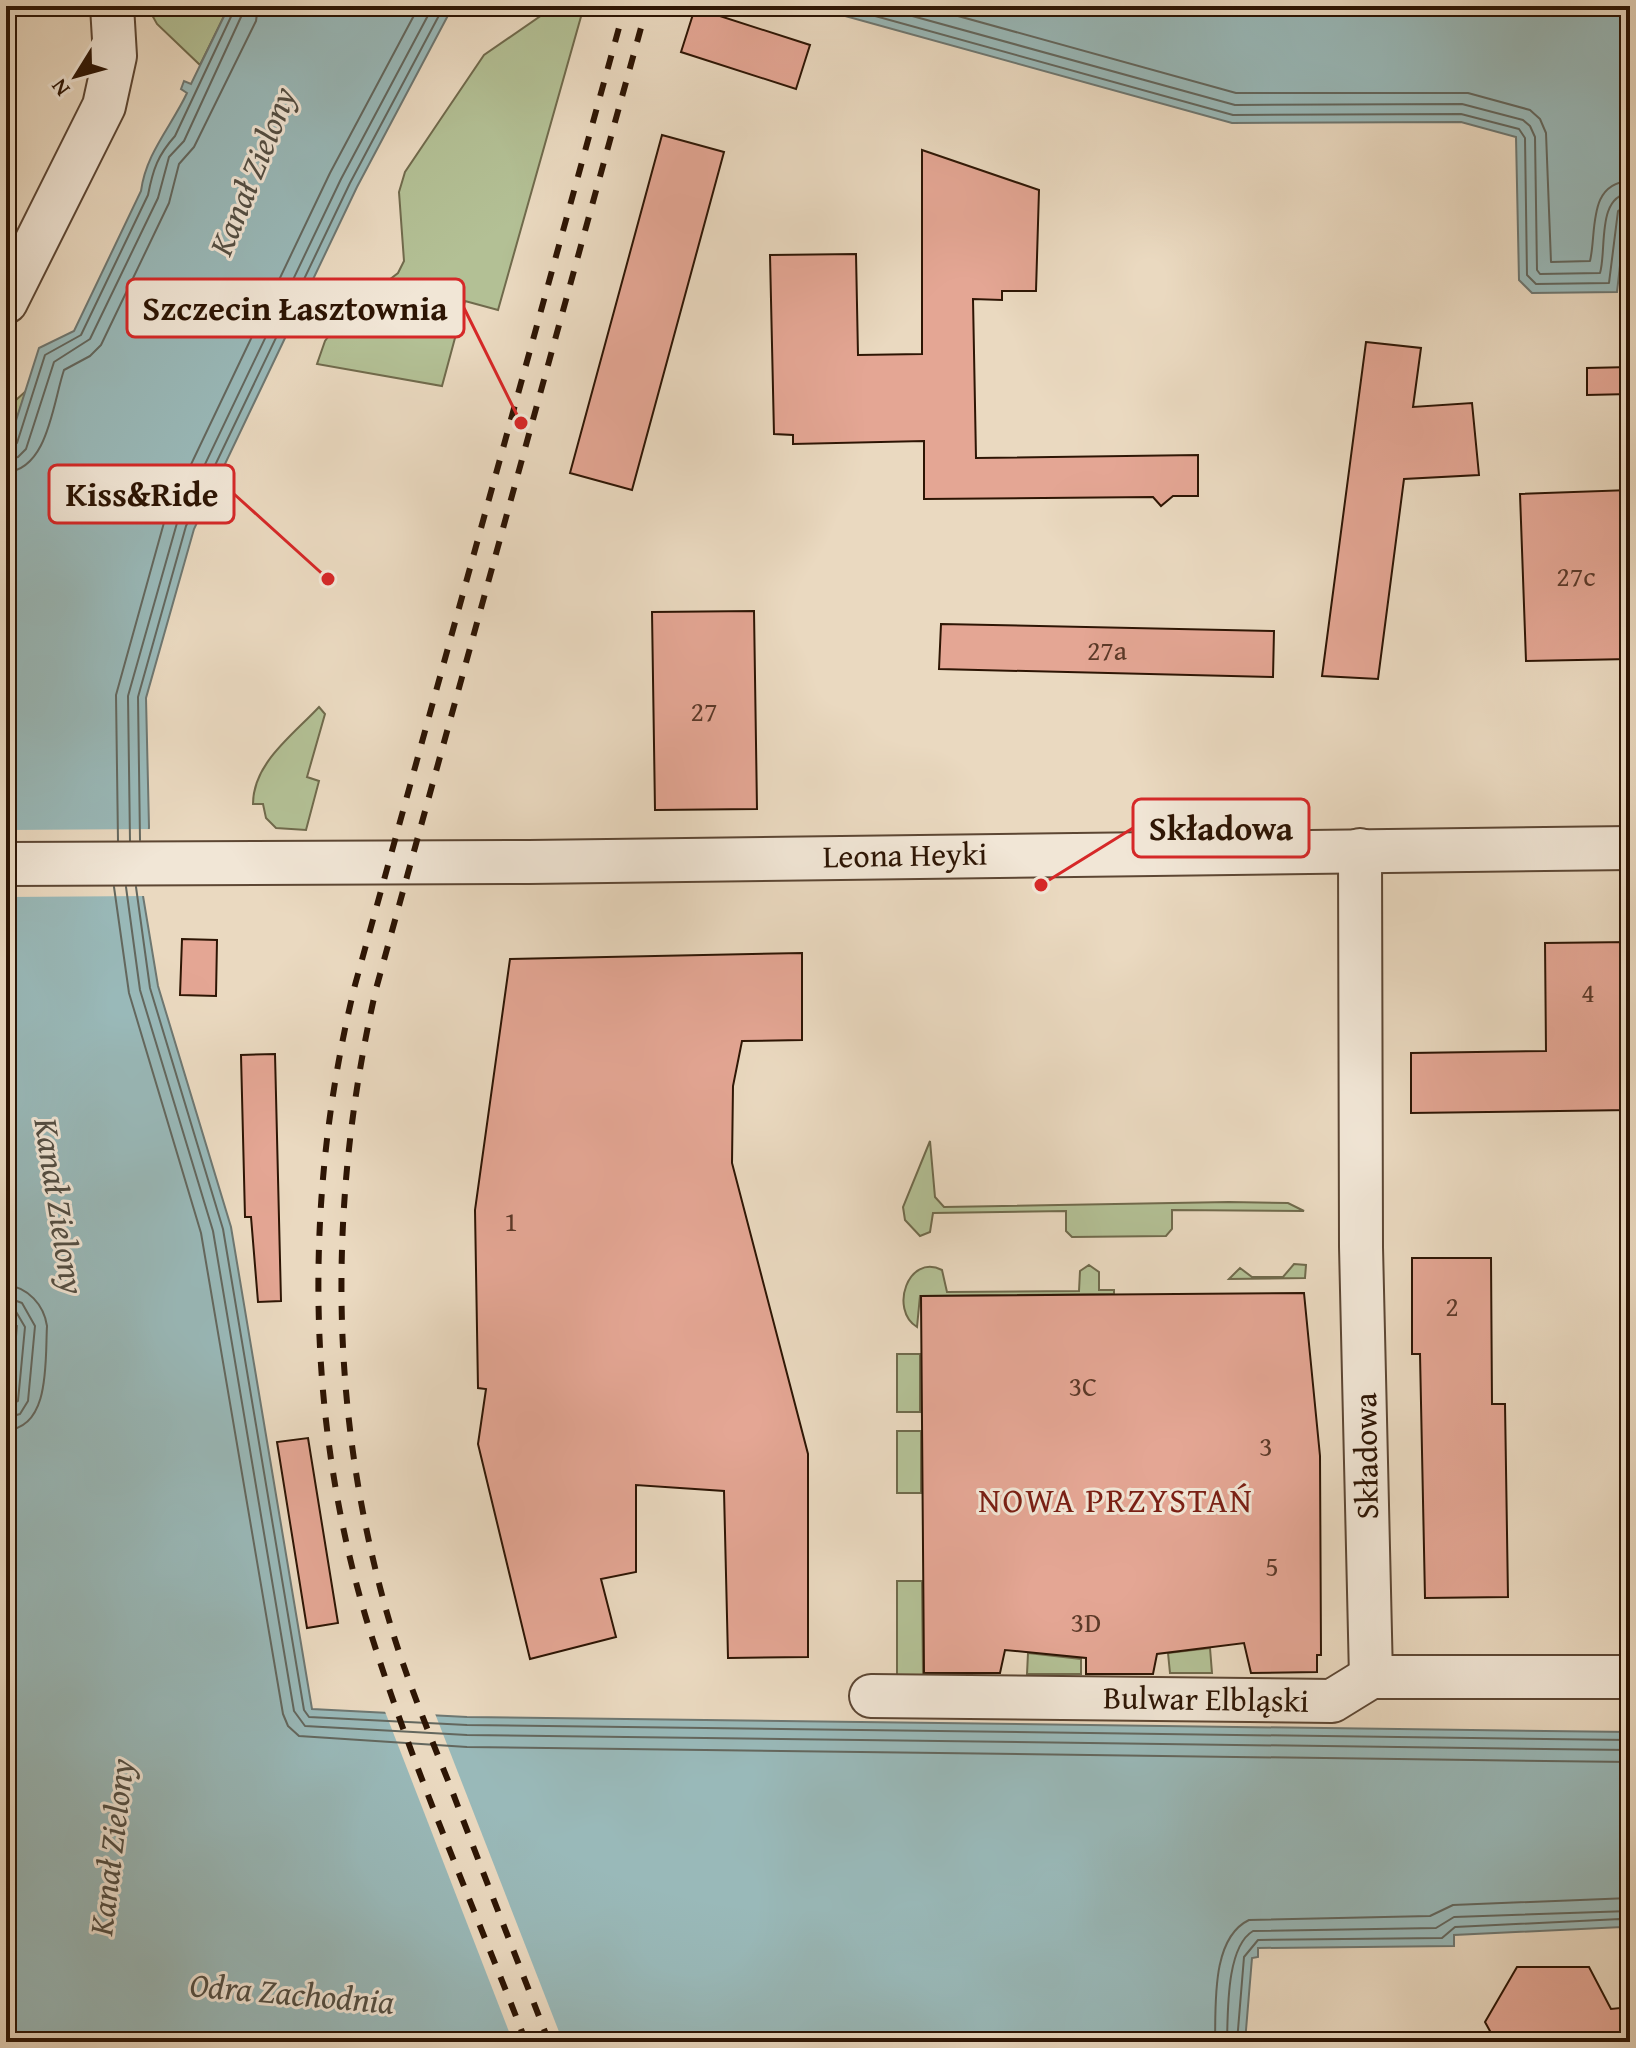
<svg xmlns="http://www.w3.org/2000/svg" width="1636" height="2048" font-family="'Gentium Book Plus',serif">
<rect width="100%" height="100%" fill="#ead9c0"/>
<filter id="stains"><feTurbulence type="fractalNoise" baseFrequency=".0025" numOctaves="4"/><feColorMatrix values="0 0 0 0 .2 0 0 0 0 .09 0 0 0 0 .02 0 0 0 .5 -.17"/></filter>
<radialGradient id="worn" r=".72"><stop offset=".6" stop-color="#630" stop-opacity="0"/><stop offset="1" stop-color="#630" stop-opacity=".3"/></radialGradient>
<g fill="#b3c095" stroke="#706a4c" stroke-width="2">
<polygon points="147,6 229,6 200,65 157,24"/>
<polygon points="555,6 584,6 498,310 465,301 442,386 317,364 325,341 345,314 398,273 404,261 399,192 405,172 440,120 484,55"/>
<polygon points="26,391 6,452 6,409"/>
<path d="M319 707 325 714 307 777 319 781 306 830 276 828 266 818 263 804H253C253 763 293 735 319 707Z"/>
<polygon points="930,1141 935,1197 944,1207 1229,1202 1288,1203 1304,1211 1172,1210 1172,1229 1166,1236 1072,1237 1066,1231 1066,1211 933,1213 930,1232 920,1236 905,1220 903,1207"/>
<polygon points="1294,1264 1306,1265 1305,1278 1229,1279 1240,1268 1252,1277 1283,1277"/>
<path d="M1089 1265 1099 1272V1290H1114V1294L920 1296 917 1327C889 1310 908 1253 942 1270L947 1292 1079 1291 1080 1271Z"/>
<rect x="897" y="1354" width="23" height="58"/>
<rect x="897" y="1431" width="24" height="62"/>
<polygon points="897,1581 922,1581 923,1676 897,1676"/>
<polygon points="1210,1648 1212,1673 1170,1673 1168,1653"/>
<polygon points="1028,1653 1081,1659 1081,1674 1027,1674"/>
</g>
<g fill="#99b9b9" stroke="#6e7771" stroke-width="2">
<path d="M229 6H453L357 187 194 529 146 698 149 827 143 896 158 986 231 1227 312 1709 467 1717 1630 1732V1941H1624L1622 1927 1454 1935V1946L1258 1948V1957L1252 1958 1245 2042H6V1439L17 1326 13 1325 6 1305V452L39 348 74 331 141 191C146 153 171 127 187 93L181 89 184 81 191 84Z"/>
<polygon points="809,6 1630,6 1630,177 1617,292 1532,293 1519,280 1516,137 1461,122 1232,123"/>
</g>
<g fill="#ead9c0">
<polygon points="153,829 148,896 6,897 6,830"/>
<polygon points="384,1709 434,1711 563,2042 513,2042"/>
</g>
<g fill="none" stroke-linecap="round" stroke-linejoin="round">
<g stroke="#63675e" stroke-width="2">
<polyline points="839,6 1233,115 1461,114 1519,129 1525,138 1527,275 1536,284 1609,283 1618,211 1630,203"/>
<path d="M876 6 1235 105 1462 104 1523 120 1530 126 1535 137 1537 270 1540 274 1600 273C1607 250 1596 196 1630 193"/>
<path d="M922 6 1236 93H1468L1530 110 1540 119 1546 133 1551 262 1590 261C1597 232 1587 183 1630 181"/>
<path d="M6 450 17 443 45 355 81 335 148 195C153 169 158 155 175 136L236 6"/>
<polyline points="6,460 18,457 26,449 54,362 90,339 158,198 169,157 184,141 246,6"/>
<path d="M6 472C48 470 53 402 64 370L90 356 101 345 169 203 179 164 194 147 256 21 258 6"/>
<polyline points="140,840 138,697 186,526 350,183 444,6"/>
<polyline points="118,841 116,695 165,519 330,173 419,6"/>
<polyline points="130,841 128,696 177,523 341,179 433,6"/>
<polyline points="114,887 129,993 201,1233 283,1714 288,1726 299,1736 467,1747 1630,1762"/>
<polyline points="126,887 140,990 213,1231 294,1711 305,1726 467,1735 1630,1750"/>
<polyline points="136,887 150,988 223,1229 304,1710 309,1717 467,1725 1630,1740"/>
<path d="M6 1285C28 1287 44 1305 47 1326 45 1359 51 1428 6 1430"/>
<polyline points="6,1297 22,1303 35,1326 28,1401 20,1414 6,1418"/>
<polyline points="6,1308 15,1310 25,1327 18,1401 6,1408"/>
<path d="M1215 2042C1216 2005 1211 1938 1249 1920L1430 1916 1453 1905 1630 1898"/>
<path d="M1227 2042C1228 2012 1226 1947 1253 1931L1436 1928 1454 1917 1630 1911"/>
<polyline points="1237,2042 1244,1957 1258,1940 1442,1938 1455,1927 1620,1919 1630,1926"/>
</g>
</g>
<g fill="#e4a694" stroke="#2d1504" stroke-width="2">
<polygon points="695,8 810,45 796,89 681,52"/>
<polygon points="662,135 724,152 632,490 570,473"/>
<polygon points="922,150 1039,190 1036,291 1002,291 1002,300 973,299 976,458 1198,455 1198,496 1173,496 1161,506 1153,497 924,499 924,441 793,444 793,435 774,434 770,255 856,254 858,355 922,354"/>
<polygon points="1366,342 1421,348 1413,407 1472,403 1479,475 1404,479 1378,679 1322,676"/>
<polygon points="1630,367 1630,394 1587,395 1587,368"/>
<polygon points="1630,490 1630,659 1526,661 1520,494"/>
<polygon points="754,611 757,809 655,810 652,612"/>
<polygon points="941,624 1274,631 1273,677 939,669"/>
<polygon points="182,939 217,940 216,996 180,995"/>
<polygon points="1630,942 1630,1110 1411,1113 1411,1053 1546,1051 1545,943"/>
<polygon points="802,953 802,1040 742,1041 733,1086 732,1163 808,1454 808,1657 728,1658 724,1491 636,1485 636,1572 601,1579 616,1637 530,1659 478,1444 486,1389 478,1388 475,1210 510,959"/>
<polygon points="275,1054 281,1301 258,1302 251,1217 245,1217 241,1055"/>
<polygon points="1412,1258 1491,1258 1492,1404 1505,1404 1508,1597 1425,1598 1420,1354 1412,1354"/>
<polygon points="1304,1293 1320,1456 1321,1655 1317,1655 1317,1672 1251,1673 1244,1643 1157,1654 1153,1674 1086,1674 1086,1658 1005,1650 1000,1673 924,1673 921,1296"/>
<polygon points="308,1438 338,1623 307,1628 277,1442"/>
<polygon points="1517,1967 1589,1967 1611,2009 1630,2007 1630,2042 1496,2042 1485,2022"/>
</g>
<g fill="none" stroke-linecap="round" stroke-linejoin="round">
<defs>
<g id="minor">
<polyline points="6,302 104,106 115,56 112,6"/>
<polyline points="1360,850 1361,1247 1371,1677"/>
<polyline points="6,864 529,862 1630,848"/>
<polyline points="871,1696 1332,1701 1371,1677 1630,1677"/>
</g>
</defs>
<use href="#minor" stroke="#5c4633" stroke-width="46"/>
<use href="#minor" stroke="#f1e6d6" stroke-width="42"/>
<g stroke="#2d1504" stroke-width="6" stroke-dasharray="14 14" stroke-linecap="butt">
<path d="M526 2042C472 1902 410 1762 366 1618 305 1413 304 1192 355 985L625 6"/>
<path d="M549 2042C516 1957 483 1873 451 1788 427 1728 402 1668 385 1606 328 1401 329 1195 376 989L647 6"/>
</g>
</g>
<g text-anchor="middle" stroke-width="6" stroke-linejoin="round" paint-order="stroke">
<g font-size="28" fill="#5b3928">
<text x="1576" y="586">27c</text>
<text x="1107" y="660">27a</text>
<text x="704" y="721">27</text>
<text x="1588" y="1002">4</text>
<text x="511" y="1231">1</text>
<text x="1452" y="1316">2</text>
<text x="1083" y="1396">3C</text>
<text x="1266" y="1456">3</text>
<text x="1272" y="1576">5</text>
<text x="1086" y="1632">3D</text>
</g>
<g font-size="32" fill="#2d1504" stroke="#f1e6d6">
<text transform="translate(905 855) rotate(-1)" y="11">Leona Heyki</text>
<text transform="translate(1366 1456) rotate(-91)" y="11">Składowa</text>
<text transform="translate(1206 1699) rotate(1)" y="11">Bulwar Elbląski</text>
</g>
<g font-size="34" font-style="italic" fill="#534e43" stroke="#f1e6d6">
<text transform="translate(252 171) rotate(-68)" y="12">Kanał Zielony</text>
<text transform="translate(60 1206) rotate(81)" y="12">Kanał Zielony</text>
<text transform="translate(111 1847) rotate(-83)" y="12">Kanał Zielony</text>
<text transform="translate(292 1993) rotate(5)" y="12">Odra Zachodnia</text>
</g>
<g font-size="34" letter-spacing="2" fill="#7a1f14" stroke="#f1e6d6">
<text x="1116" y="1512">NOWA PRZYSTAŃ</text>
</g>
</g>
<path fill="none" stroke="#d62828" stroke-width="3" d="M521 423L464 308M328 579L234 494M1041 885L1133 828"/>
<g fill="#d62828" stroke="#f1e6d6" stroke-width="3">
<circle cx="521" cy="423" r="8"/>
<circle cx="328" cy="579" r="8"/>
<circle cx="1041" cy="885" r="8"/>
</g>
<g fill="#f1e6d6" stroke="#d62828" stroke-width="3">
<rect x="127" y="279" width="337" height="58" rx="8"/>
<rect x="49" y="465" width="185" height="58" rx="8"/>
<rect x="1133" y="799" width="176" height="58" rx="8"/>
</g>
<g font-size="34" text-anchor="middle" font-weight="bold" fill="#2d1504">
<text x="295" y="320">Szczecin Łasztownia</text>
<text x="142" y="506">Kiss&amp;Ride</text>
<text x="1221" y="840">Składowa</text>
</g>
<rect width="1636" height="2048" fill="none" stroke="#ead9c0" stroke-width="32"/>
<rect x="8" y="8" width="1620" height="2032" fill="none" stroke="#2d1504" stroke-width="4"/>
<rect x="16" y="16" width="1604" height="2016" fill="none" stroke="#2d1504" stroke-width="2"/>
<g transform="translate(76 76) rotate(233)" stroke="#f1e6d6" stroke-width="6" paint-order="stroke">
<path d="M0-6L14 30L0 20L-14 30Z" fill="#2d1504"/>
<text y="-12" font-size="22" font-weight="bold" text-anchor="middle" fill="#2d1504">N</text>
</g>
<rect width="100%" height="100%" filter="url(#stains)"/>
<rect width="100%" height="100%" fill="url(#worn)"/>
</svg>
